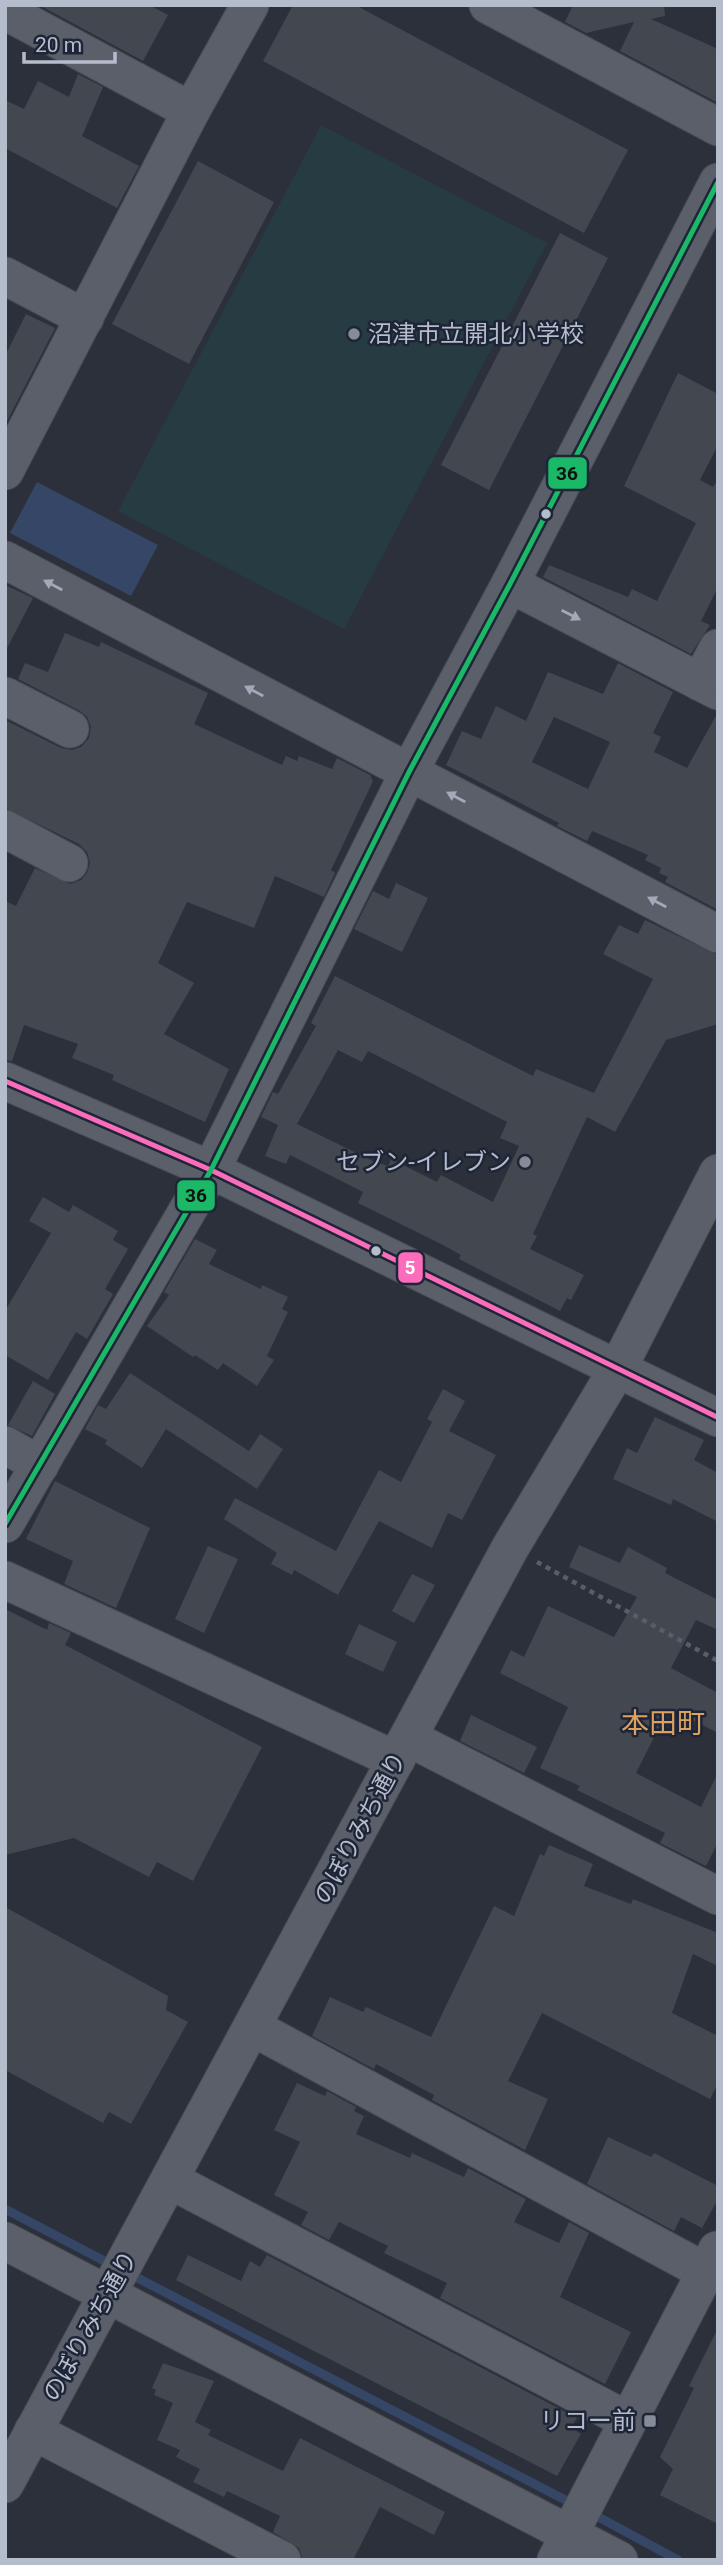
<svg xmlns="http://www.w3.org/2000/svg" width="723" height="2565" font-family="Roboto,'Noto Sans JP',sans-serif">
<rect width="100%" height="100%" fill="#2b303b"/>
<polygon fill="#273b42" points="321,125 547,243 344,629 118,511"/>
<polygon fill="#364666" points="37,482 158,545 131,596 10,533"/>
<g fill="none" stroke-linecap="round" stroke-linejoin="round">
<g stroke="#364666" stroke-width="9">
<polyline points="5,2209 112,2265"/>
<polyline points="128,2273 575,2505"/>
<polyline points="591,2513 678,2560"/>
</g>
</g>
<g fill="#434750" fill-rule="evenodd">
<polygon points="39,5 149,5 168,15 143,61"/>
<polygon points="293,5 355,5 628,150 584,233 263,61"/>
<polygon points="573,5 664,5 665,16 651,19 718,49 718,103 620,51 634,22 586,33 565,22"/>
<polygon points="78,74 103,87 82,136 139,166 117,208 5,148 5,100 24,109 38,81 69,97"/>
<polygon points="198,161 274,202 189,364 112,324"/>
<polygon points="560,233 608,258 489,490 441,465"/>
<polygon points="26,314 55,328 5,425 5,356"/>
<polygon points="678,373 718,394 718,445 700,480 713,487 718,479 718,587 701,621 710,625 691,654 543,577 549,565 628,597 632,589 657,601 696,523 624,486"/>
<polygon points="5,585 33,598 5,652"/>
<polygon points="65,633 99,647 101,642 208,693 194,724 282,765 286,756 297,761 299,756 332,769 337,758 370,775 373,781 331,870 335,873 324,897 275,876 254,928 187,902 158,963 194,983 164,1034 229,1069 205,1122 112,1080 114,1075 72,1058 78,1044 24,1025 12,1061 5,1060 5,901 16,906 35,868 70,884 81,880 87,873 90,863 87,852 79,844 5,808 5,720 61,748 72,750 81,747 89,738 91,727 87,717 80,711 18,679 25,663 48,672"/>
<path d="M618 663 673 692 653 733 661 737 654 752 687 768 718 712V910L665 882 668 877 659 873 661 868 645 860 648 855 592 831 587 841 557 826 559 823 446 765 462 731 481 739 496 706 526 721 548 672 603 694ZM554 717 610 742 588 789 532 762Z"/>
<polygon points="396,883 428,898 402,952 354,929 373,891 389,899"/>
<path d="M645 920 718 955V1024L666 1040 615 1132 587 1117 533 1234 537 1236 530 1249 584 1275 571 1300 567 1298 560 1311 459 1259 461 1255 443 1245 358 1203 363 1192 290 1155 286 1164 265 1156 278 1125 261 1117 273 1092 278 1094 316 1026 311 1023 335 976 533 1076 536 1069 594 1093 653 979 603 954 619 925 638 934ZM338 1050 362 1062 368 1051 507 1122 500 1138 519 1146 493 1202 441 1175 437 1182 391 1159 388 1166 373 1161 297 1124Z"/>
<polygon points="43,1197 69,1212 73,1205 118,1231 113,1240 128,1249 105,1289 113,1294 87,1339 76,1332 48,1380 5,1355 5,1311 51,1233 29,1221"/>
<polygon points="195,1239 217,1250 209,1264 261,1289 262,1285 288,1297 282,1309 288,1312 267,1356 274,1360 257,1386 223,1363 218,1370 195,1355 193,1357 147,1326 169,1295 164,1292"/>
<polygon points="130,1373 249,1451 260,1434 283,1449 257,1489 166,1429 142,1468 105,1444 107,1440 85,1429 98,1405 106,1409"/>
<polygon points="33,1381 55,1394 32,1436 8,1425"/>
<polygon points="443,1389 465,1401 449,1431 496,1455 462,1520 448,1513 432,1548 379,1521 338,1595 294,1570 292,1575 271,1564 277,1553 224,1519 235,1498 336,1551 379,1470 401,1482 432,1422 439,1426 427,1419"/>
<polygon points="655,1417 704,1440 694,1460 718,1473 718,1522 673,1499 671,1505 613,1479 627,1448 637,1453"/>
<polygon points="55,1481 150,1528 116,1608 64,1584 73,1561 26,1539"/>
<polygon points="579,1545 620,1563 628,1547 667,1568 665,1573 718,1600 718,1630 696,1620 671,1668 718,1693 718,1733 669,1708 636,1773 701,1807 718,1773 718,1842 706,1866 660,1843 665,1833 577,1790 580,1786 540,1768 568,1707 500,1673 511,1650 524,1657 548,1606 614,1637 637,1597 569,1567"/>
<polygon points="208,1546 238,1559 204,1633 175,1619"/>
<polygon points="412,1574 435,1585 414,1623 392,1611"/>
<polygon points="5,1609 47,1630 49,1623 71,1633 65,1645 262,1747 193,1881 157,1862 149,1877 74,1838 5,1855"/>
<polygon points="359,1624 397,1642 383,1672 345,1654"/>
<polygon points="471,1715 537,1747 524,1773 460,1741"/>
<polygon points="549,1845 593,1864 584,1886 631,1904 633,1899 718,1933 718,1966 693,1954 672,2013 718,2036 718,2083 710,2099 542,2013 508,2081 548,2099 525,2150 432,2100 434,2095 376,2064 374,2069 312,2036 330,1997 363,2012 366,2007 431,2037 494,1906 514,1916 540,1854 544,1856"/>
<polygon points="5,1907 168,1996 166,2010 188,2022 131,2124 109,2112 103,2123 5,2070"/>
<polygon points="297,2083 325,2096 327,2091 356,2107 354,2111 364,2116 356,2134 410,2158 412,2153 464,2177 468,2168 526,2199 514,2222 559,2243 569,2222 589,2233 560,2297 631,2332 605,2384 440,2298 447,2283 384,2253 388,2246 339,2222 329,2240 301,2225 308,2212 274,2195 300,2142 274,2130"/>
<polygon points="608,2137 651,2157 654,2153 718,2186 718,2199 702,2228 681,2217 674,2231 587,2184"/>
<polygon points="188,2255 241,2281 250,2261 260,2267 267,2255 577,2418 571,2427 581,2434 557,2476 176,2280"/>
<polygon points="718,2328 718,2524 660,2495 673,2469 660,2457 694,2388 689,2386"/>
<polygon points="163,2363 214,2381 195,2422 211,2430 208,2435 283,2471 300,2438 445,2512 434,2535 380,2507 353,2560 303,2560 299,2548 273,2532 280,2516 227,2491 224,2497 193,2482 200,2469 176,2457 180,2450 157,2440 173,2403 154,2395 156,2390 152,2388"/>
</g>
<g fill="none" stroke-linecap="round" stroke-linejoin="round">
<defs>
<g id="minor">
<polyline points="488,5 718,127"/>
<polyline points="5,11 191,111"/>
<polyline points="5,276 85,318"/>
<polyline points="5,471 191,111 250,5"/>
<polyline points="5,560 718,934"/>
<polyline points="510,584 718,691"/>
<polyline points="700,682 718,648"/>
<polyline points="5,696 70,729"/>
<polyline points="5,829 69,863"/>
<polyline points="5,1081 211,1170 718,1418"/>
<polyline points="5,1445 40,1465"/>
<polyline points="5,1524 211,1170 409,772 510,584 718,182"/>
<polyline points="5,1580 396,1760"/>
<polyline points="409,1738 718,1896"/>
<polyline points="252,2027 706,2272"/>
<polyline points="170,2180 627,2420"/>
<polyline points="5,2241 619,2560"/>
<polyline points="33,2431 282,2560"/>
<polyline points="5,2484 510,1548 618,1368 718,1173"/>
<polyline points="556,2560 717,2250"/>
</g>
</defs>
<use href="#minor" stroke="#474b53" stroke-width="39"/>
<polyline stroke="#595e66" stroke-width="4.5" stroke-dasharray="5 5" stroke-linecap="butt" points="537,1562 718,1661"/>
<use href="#minor" stroke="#5b5f69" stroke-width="37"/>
<defs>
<polyline id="bus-1" points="5,1081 211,1170 717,1417"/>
<polyline id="bus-2" points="5,1524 211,1170 409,772 510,584 718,182"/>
</defs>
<use href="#bus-1" stroke="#1d2537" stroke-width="10"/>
<use href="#bus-2" stroke="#1d2537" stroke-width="10"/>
<use href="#bus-1" stroke="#fb6dba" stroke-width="5"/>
<use href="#bus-2" stroke="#1ab867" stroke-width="5"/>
</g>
<defs><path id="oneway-solid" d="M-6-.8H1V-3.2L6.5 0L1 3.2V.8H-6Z" transform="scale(1.75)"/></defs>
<g fill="#a3a9b8">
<use href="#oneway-solid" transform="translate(53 585) rotate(-152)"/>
<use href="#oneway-solid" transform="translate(571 615) rotate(27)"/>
<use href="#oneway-solid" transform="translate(254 691) rotate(-152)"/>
<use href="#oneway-solid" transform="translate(456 797) rotate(-152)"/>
<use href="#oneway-solid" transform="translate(657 902) rotate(-152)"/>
</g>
<g fill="#858b99" stroke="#1d2537" stroke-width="2.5">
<circle cx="354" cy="334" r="7"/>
<circle cx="525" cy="1162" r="7"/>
<rect x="643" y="2414" width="14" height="14" rx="3.5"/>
</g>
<g fill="#b5bccc" stroke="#1d2537" stroke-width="2.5">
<circle cx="546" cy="514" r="6"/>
<circle cx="376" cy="1251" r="6"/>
</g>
<g text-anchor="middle" stroke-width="5" stroke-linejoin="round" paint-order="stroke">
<g font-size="24" fill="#b5bccc" stroke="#1d2537" text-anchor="end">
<text x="368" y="342" text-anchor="start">沼津市立開北小学校</text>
<text x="511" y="1170">セブン-イレブン</text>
<text x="636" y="2429">リコー前</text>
</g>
<g font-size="24" fill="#b5bccc" stroke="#1d2537">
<text transform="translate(360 1828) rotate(-62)" y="8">のぼりみち通り</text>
<text transform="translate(90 2326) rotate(-61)" y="8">のぼりみち通り</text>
</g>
<g font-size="28" fill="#dca160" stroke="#1d2537">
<text x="663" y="1733">本田町</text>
</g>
</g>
<g stroke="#1d2537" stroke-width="2.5">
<rect x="547" y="456" width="41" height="34" rx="7" fill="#1ab867"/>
<rect x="176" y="1179" width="40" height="33" rx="7" fill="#1ab867"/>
<rect x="397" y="1251" width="27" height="33" rx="7" fill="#fb6dba"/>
</g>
<g font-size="19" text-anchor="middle" font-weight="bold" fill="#fff">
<text x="410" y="1274">5</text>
</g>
<g font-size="19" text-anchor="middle" font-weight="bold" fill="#111">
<text x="567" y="480">36</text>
<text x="196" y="1202">36</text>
</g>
<rect width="723" height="2565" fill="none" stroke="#b5bccc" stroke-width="14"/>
<path d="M24 52v10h91v-10" fill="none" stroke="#b5bccc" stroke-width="3.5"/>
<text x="35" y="52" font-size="21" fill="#b5bccc" stroke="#1d2537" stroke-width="5" paint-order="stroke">20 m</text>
</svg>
